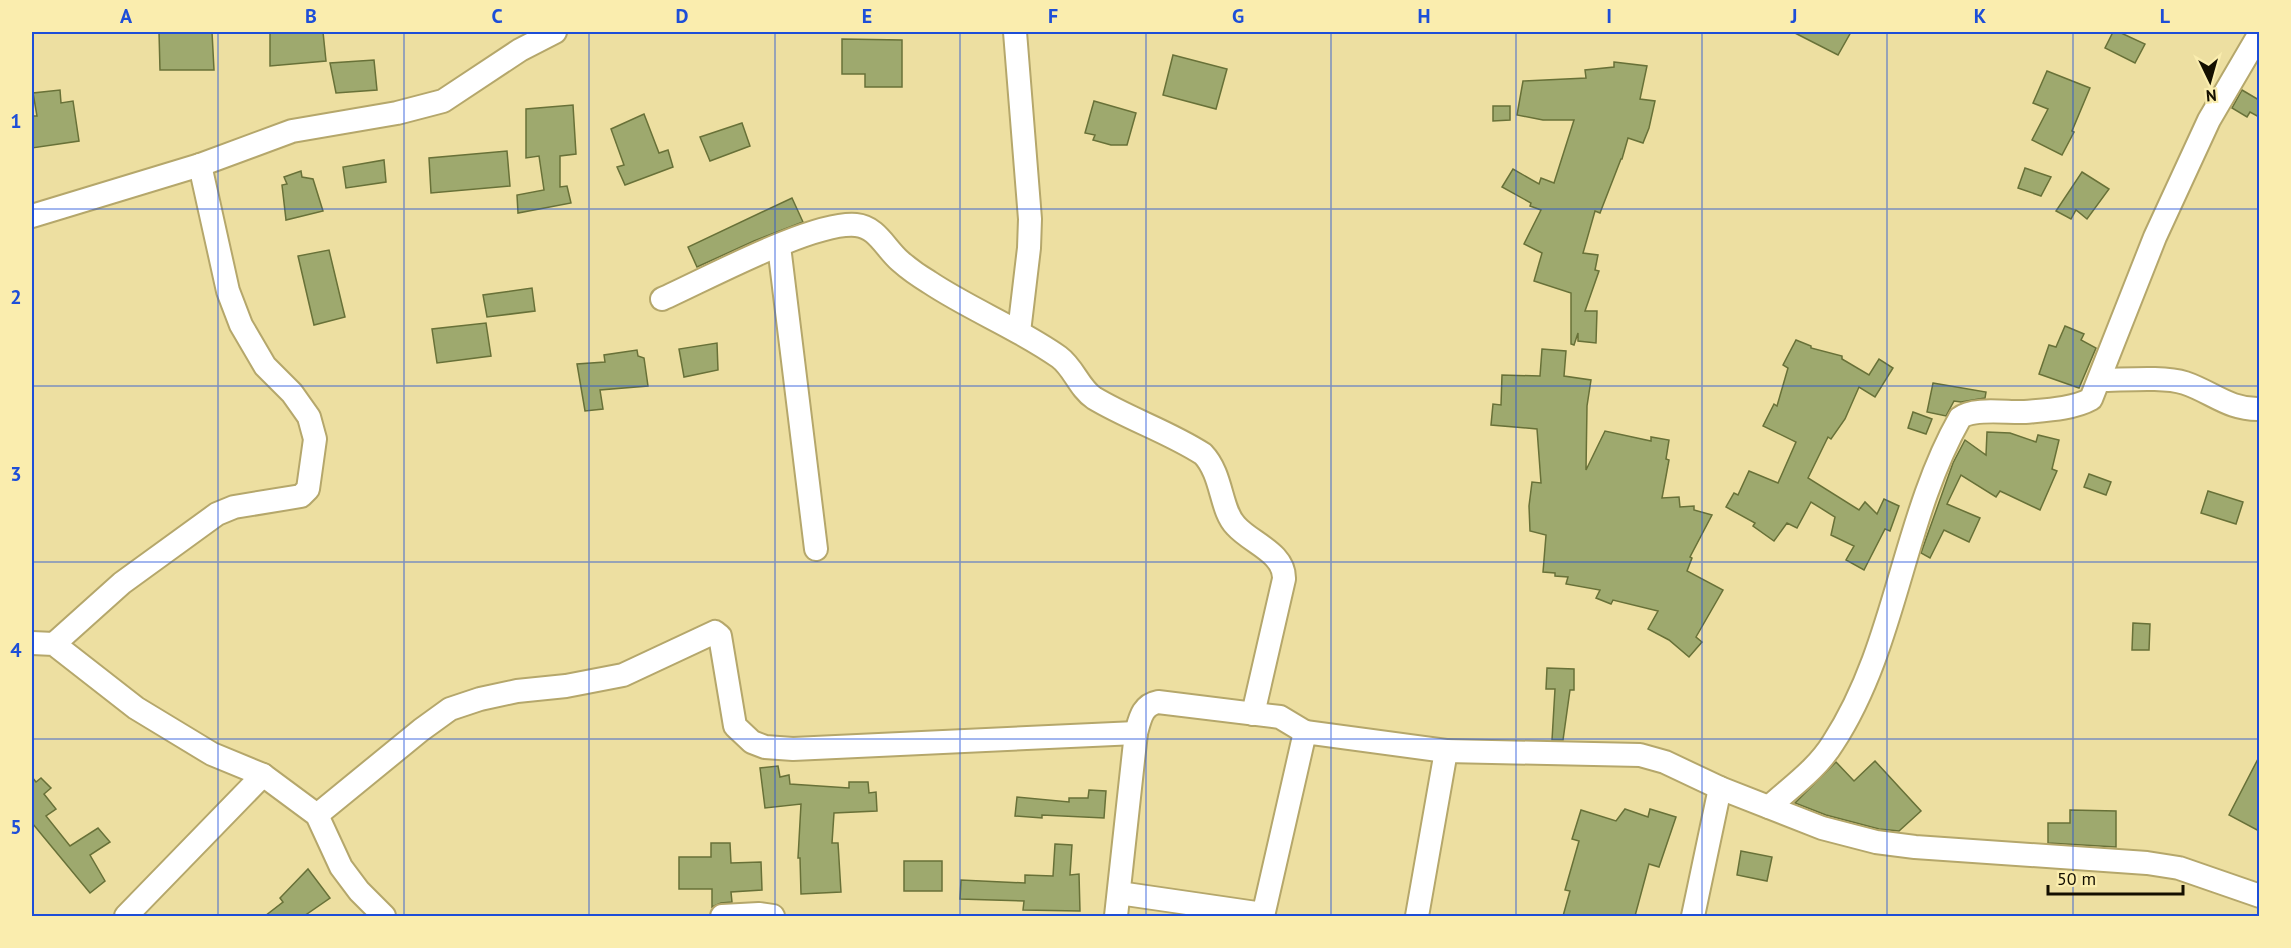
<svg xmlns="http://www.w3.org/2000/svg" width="2291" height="948" font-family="'PT Sans',sans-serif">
<rect width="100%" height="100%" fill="#eddfa1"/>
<g fill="#9ea96e" stroke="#687138" stroke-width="1.5">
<polygon points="159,32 212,32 214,70 160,70"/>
<polygon points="270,32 323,32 326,61 270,66"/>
<polygon points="1793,32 1851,32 1838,55"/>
<polygon points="2113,32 2119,32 2145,44 2135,63 2105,48"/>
<polygon points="842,39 902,40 902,87 865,87 865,74 842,74"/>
<polygon points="1173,55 1227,69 1216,109 1163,95"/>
<polygon points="374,60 377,90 336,93 330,63"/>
<polygon points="1614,62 1647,66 1640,99 1655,101 1649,128 1643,143 1628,138 1622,159 1621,159 1600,213 1595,211 1583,253 1598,255 1595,270 1599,271 1585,311 1597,311 1596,343 1578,341 1578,333 1574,345 1571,344 1571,293 1534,281 1542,253 1524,244 1541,210 1530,206 1531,203 1502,187 1513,169 1539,184 1541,178 1554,183 1574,120 1543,120 1517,115 1523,81 1586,78 1585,70 1614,67"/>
<polygon points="2047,71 2090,88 2072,131 2074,132 2062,155 2032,140 2048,109 2033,103"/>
<polygon points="60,90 61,103 73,101 79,141 32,148 32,116 37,116 33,93"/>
<polygon points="2242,90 2259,100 2259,117 2250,112 2247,117 2232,108"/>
<polygon points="1094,101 1136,113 1127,145 1111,145 1093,140 1095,135 1085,133"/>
<polygon points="573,105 576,154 560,156 560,187 567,186 571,203 518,213 517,195 544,190 539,156 526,158 526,109"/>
<polygon points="1493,106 1510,106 1510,120 1493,121"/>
<polygon points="644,114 659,153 668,150 673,167 625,185 617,167 624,165 611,129"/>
<polygon points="742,123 750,146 710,161 700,137"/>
<polygon points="507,151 510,186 431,193 429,158"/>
<polygon points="384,160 386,182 346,188 343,167"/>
<polygon points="2025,168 2051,177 2041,196 2018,188"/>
<polygon points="301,171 302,177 313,179 323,211 286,220 282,185 287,184 284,177"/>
<polygon points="2082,172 2109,189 2087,219 2076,210 2071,219 2056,211"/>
<polygon points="792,198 803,222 754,241 697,267 688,247"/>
<polygon points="329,250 345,317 314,325 298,256"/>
<polygon points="532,288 535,311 487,317 483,295"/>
<polygon points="486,323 491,356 437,363 432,329"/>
<polygon points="2065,326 2084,334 2081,340 2096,348 2079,388 2039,374 2049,345 2056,347"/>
<polygon points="1796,340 1811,346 1811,348 1842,356 1842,359 1869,375 1879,359 1893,368 1875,397 1859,387 1845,419 1831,439 1828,437 1808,478 1859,510 1865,502 1877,514 1884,499 1899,506 1890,531 1885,529 1864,570 1846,560 1854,546 1831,535 1835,517 1811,502 1797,528 1787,523 1774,541 1753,526 1755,523 1726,507 1734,493 1738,495 1749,471 1778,483 1796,442 1763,426 1774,404 1777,406 1788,368 1783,365"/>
<polygon points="717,343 718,370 684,377 679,349"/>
<polygon points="1542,349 1566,351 1564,376 1591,380 1587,406 1586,470 1605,431 1651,441 1651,437 1669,440 1666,459 1669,460 1662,498 1679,497 1680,507 1694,506 1694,510 1712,515 1690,557 1692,558 1687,571 1723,590 1696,637 1702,642 1689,657 1669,640 1648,629 1658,611 1613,600 1611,604 1596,598 1600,590 1566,584 1568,577 1555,576 1555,573 1543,572 1546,535 1530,531 1529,506 1532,482 1541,483 1537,429 1491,425 1493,404 1501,405 1502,375 1540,376"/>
<polygon points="637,350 638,356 644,358 648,386 600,390 603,409 585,411 577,364 605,362 604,355"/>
<polygon points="1933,383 1986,392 1985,398 1961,402 1954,401 1946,416 1927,412"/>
<polygon points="1913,412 1932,419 1926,434 1908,428"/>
<polygon points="1987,432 2010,433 2036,442 2038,435 2059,440 2052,469 2057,471 2040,510 2000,491 1996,497 1961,475 1947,504 1980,518 1969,542 1944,530 1930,558 1921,553 1953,463 1965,440 1986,455"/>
<polygon points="2089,474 2111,482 2106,495 2084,487"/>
<polygon points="2208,491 2243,502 2236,524 2201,513"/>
<polygon points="2133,623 2150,624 2149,650 2132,650"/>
<polygon points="1547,668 1574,669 1574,690 1570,690 1563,740 1552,740 1555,689 1546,689"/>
<polygon points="2259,757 2259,831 2229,815"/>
<polygon points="1875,761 1921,811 1899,831 1879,829 1826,815 1795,803 1836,762 1854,781"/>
<polygon points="778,766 780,777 789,775 790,784 849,788 849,782 868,782 869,793 876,792 877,811 834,813 832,843 838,843 841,892 801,894 800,858 798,858 801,804 765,808 760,768"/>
<polygon points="32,777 36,782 41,778 51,788 44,794 56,809 46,816 70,846 98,828 110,842 90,855 105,881 90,893 42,835 33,824 32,825"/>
<polygon points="1089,790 1106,791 1104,818 1042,815 1042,818 1015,816 1017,797 1069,802 1069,798 1088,798"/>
<polygon points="1625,809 1648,817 1650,809 1676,817 1659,867 1649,864 1635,916 1563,916 1570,891 1565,890 1579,841 1572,839 1581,810 1616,821"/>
<polygon points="2070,810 2116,811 2116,847 2048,843 2048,823 2070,823"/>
<polygon points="711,843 730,843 731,863 761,862 762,890 731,892 732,902 721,903 712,907 712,889 679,889 679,857 711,857"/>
<polygon points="1055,844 1072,845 1070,875 1079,874 1080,911 1023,910 1024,901 960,899 961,880 1025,883 1025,875 1053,876"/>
<polygon points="1741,851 1772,857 1767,881 1737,875"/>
<rect x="904" y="861" width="38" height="30"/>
<polygon points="308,869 330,898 304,916 265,916 283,902 280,898"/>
</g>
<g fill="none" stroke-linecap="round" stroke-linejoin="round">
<defs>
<g id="minor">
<polyline points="1015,32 1030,219 1029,248 1019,332"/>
<polyline points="32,216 200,165 292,131 397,113 443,101 520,50 555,32"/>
<polyline points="779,246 816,549"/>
<path d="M662 299C705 280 813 221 856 225 877 227 885 248 900 261 909 269 919 276 929 282 971 310 1018 328 1059 357 1074 368 1079 388 1094 398 1129 419 1169 432 1203 454 1223 475 1220 510 1236 526 1251 543 1285 553 1284 579L1253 714"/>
<path d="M2100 380C2123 380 2164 376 2185 383 2212 392 2229 410 2260 409"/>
<polyline points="32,643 54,644 136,708 212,754 263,775 317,815 341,867 359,891 384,916"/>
<polyline points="54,644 122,583 217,514 234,507 301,496 308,489 315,439 309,417 292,393 265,366 241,325 228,291 200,165"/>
<polyline points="1446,751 1640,755 1665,762 1720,788 1822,828 1876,842 1915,847 2147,863 2179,868 2260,896"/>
<path d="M1769 807C1791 787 1817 769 1833 743 1897 645 1902 520 1960 418 1973 407 2008 413 2025 412 2046 410 2073 409 2091 399L2155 237 2209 120 2260 33"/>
<polyline points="317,815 421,730 450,709 480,699 517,691 566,686 623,675 715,632 720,636 735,726 752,742 765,747 793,749 1136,733"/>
<polyline points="1119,893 1263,914"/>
<polyline points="126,916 263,775"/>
<polyline points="722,916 759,914 773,916"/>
<path d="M1116 916 1136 733C1140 719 1142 705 1158 702L1280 717 1305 732"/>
<polyline points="1263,916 1305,732 1446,751 1417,916"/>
<polyline points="1693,916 1720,788"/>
</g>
</defs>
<use href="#minor" stroke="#b5a76b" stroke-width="26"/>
<use href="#minor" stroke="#fff" stroke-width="22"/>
</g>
<path fill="none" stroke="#1d4ed8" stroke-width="1.5" stroke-opacity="0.55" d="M218 32V916M404 32V916M589 32V916M775 32V916M960 32V916M1146 32V916M1331 32V916M1516 32V916M1702 32V916M1887 32V916M2073 32V916M32 209H2260M32 386H2260M32 562H2260M32 739H2260"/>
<rect width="2291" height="948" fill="none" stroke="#faedae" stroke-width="66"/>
<g transform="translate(2210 81) rotate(175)" stroke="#faedae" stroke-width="4.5" paint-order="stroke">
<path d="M0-4.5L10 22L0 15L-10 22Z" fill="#140f00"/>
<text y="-9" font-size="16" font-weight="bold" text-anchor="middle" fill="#140f00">N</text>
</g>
<path d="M2048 885v9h135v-9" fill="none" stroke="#140f00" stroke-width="3"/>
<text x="2057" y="885" font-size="18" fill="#140f00" stroke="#faedae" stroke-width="4.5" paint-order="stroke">50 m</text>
<rect x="33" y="33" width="2225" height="882" fill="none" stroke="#1d4ed8" stroke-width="2"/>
<g font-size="20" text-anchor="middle" font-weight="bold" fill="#1d4ed8">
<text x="126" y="23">A</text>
<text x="311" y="23">B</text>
<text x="497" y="23">C</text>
<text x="682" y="23">D</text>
<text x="867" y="23">E</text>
<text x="1053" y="23">F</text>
<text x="1238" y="23">G</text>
<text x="1424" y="23">H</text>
<text x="1609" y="23">I</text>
<text x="1794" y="23">J</text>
<text x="1980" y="23">K</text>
<text x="2165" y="23">L</text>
<text x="16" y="128">1</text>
<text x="16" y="304">2</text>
<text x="16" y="481">3</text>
<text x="16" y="657">4</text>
<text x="16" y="834">5</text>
</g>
</svg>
